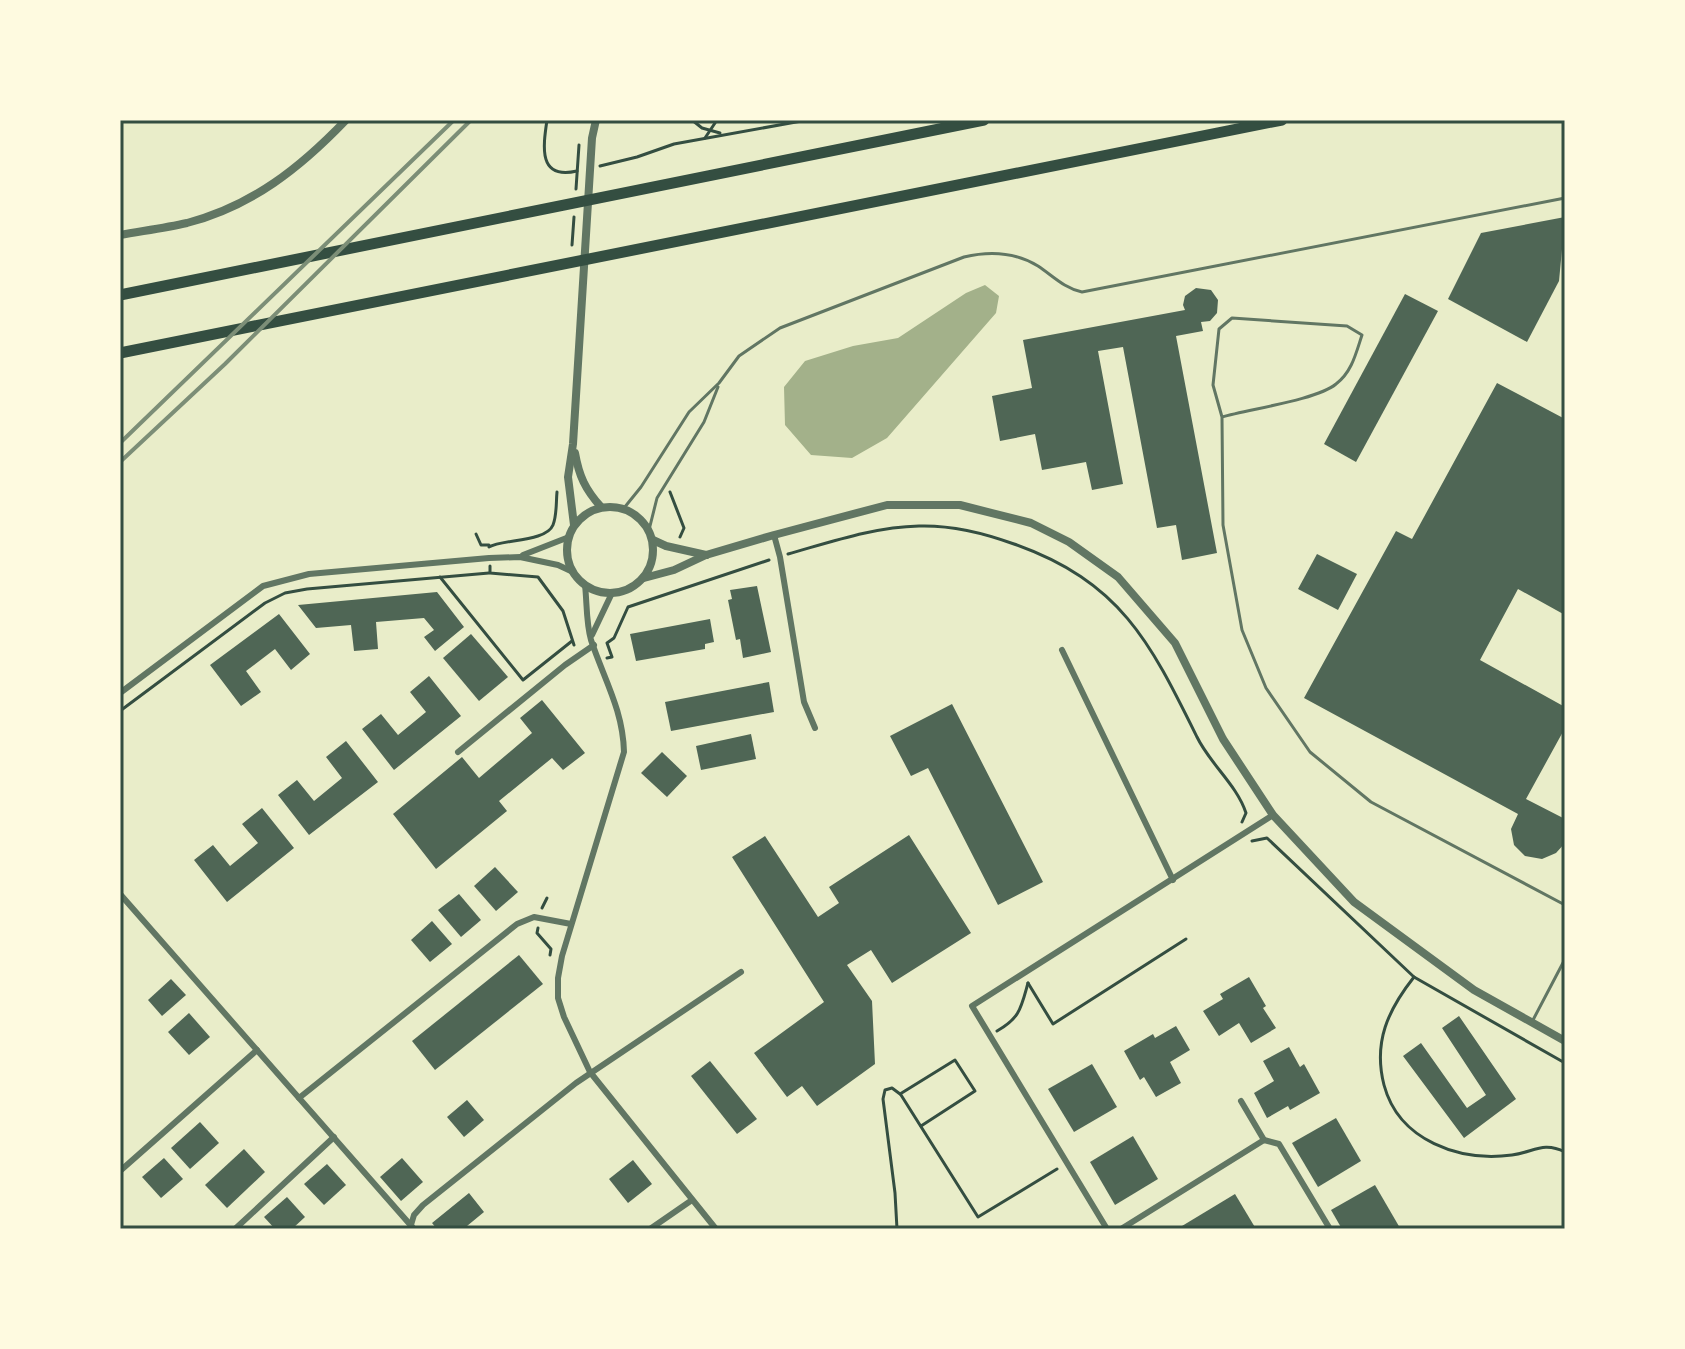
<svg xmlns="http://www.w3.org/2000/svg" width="1685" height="1349" font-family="Quicksand,sans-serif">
<rect width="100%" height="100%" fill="#e9edc9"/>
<polygon fill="#a3b18a" points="985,285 999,296 996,313 887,438 852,458 811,455 785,425 784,387 805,361 853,346 898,338 966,293"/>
<g fill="#4f6655">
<polygon points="1565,217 1559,281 1527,342 1448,299 1481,233"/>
<polygon points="1196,288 1211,290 1218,300 1217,313 1210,321 1201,322 1203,331 1176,336 1217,553 1182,560 1176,525 1157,528 1123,347 1098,351 1123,484 1092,490 1086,462 1042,470 1035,434 1000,441 992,396 1032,388 1023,340 1185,310 1183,305 1185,296"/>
<polygon points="1405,294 1438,311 1356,462 1324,444"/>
<polygon points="1497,383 1565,419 1565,615 1518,589 1480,660 1565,707 1565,728 1526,799 1565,819 1565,843 1556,853 1542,859 1525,856 1514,845 1511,829 1518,814 1304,698 1396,531 1412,539"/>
<polygon points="1317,554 1357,574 1338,610 1298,589"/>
<polygon points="757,586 771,652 743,658 740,639 736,640 728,600 732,599 730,590"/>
<polygon points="437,592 464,627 435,651 424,637 434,630 424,618 376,622 378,649 354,651 351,625 316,628 298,605"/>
<polygon points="279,614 310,654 291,670 275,649 246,671 261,692 241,706 210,665"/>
<polygon points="710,619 714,642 705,644 705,649 636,661 630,634"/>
<polygon points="471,634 508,677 479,701 443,658"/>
<polygon points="429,676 461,716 394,770 362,729 381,714 398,735 426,712 410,692"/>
<polygon points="769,682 774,712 671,731 665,702"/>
<polygon points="542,700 585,753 563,770 552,758 499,801 507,811 436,869 393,814 462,757 479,778 532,733 520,718"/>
<polygon points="952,704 1043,882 998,905 928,768 911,776 890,736"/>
<polygon points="751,734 756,759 701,770 696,746"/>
<polygon points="346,741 378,782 309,835 278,795 297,780 314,801 342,778 326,757"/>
<polygon points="662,752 687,776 667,797 641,773"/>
<polygon points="262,808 294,848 227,902 194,860 213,845 230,866 258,843 242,824"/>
<polygon points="909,835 971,933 892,983 871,950 847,965 872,1001 875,1064 817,1106 802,1086 787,1097 754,1053 824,1002 732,857 765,836 818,917 839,903 829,887"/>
<polygon points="495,867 518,892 496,911 474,886"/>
<polygon points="459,894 481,920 461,937 438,910"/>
<polygon points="432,921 452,944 430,962 411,940"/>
<polygon points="519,955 543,984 435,1070 412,1041"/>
<polygon points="1249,977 1266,1006 1263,1008 1276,1028 1251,1043 1239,1023 1219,1036 1203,1011 1223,999 1220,994"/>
<polygon points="171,979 186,995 162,1016 148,1000"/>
<polygon points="189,1013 210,1037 189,1055 168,1032"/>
<polygon points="1459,1016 1516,1099 1464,1138 1403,1056 1421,1043 1467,1108 1486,1095 1442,1028"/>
<polygon points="1176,1026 1190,1050 1170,1062 1181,1083 1156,1097 1144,1077 1140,1080 1124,1051 1153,1034 1155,1038"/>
<polygon points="1289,1047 1300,1067 1304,1064 1320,1093 1290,1110 1288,1106 1267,1118 1254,1093 1274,1081 1263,1061"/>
<polygon points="710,1061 757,1119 737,1134 691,1076"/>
<polygon points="1092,1064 1117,1107 1074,1132 1048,1089"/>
<polygon points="467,1100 484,1120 464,1137 447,1117"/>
<polygon points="1336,1118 1361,1161 1318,1187 1292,1143"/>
<polygon points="200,1122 219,1143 190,1169 171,1148"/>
<polygon points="1133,1136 1158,1179 1115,1205 1090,1162"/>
<polygon points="244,1149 265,1172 227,1208 205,1185"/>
<polygon points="164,1158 183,1179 161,1198 142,1177"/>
<polygon points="402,1158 423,1182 401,1201 380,1177"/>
<polygon points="633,1160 652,1184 628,1203 609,1179"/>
<polygon points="327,1164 346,1185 324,1205 304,1184"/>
<polygon points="1375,1185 1400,1228 1342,1229 1331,1210"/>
<polygon points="469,1193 484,1212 467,1226 469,1229 437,1229 432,1223"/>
<polygon points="1235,1194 1256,1229 1177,1229"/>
<polygon points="287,1197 305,1217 292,1229 275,1229 264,1217"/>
</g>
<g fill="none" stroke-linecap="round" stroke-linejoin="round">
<g stroke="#344e41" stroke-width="3">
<path d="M547 120C543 147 538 180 577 171"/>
<polyline points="692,120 702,128 720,133"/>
<polyline points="705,138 717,120"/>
<polyline points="600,166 637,157 674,144 807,120"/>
<polyline points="576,189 579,145"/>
<polyline points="572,245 574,217"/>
<polyline points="670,492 684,528 680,537"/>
<polyline points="476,534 481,545 489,545"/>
<path d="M489 547C503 539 546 542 553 525 557 515 556 502 557 492"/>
<path d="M788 554C831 542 874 527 919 526 952 525 984 533 1014 544 1121 582 1150 642 1197 737 1210 764 1237 785 1246 813L1242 822"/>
<polyline points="490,566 490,573 538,577 563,611 574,645"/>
<polyline points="440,577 523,680 572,641"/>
<polyline points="607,658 612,657 607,643 614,638 628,607 769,560"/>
<polyline points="120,711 265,603 285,593 307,589 489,573"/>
<polyline points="1252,841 1267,838 1414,977 1565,1063"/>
<polyline points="542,908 547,898"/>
<polyline points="538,928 537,933 551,949 550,955"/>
<path d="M1414 977C1388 1010 1373 1042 1384 1085 1399 1141 1460 1162 1512 1155 1534 1152 1543 1141 1565 1152"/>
<polyline points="1028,983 1053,1024 1186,939"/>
<path d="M997 1031C1020 1018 1021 1008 1028 983"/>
<polyline points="901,1095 978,1217 1057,1169"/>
<polyline points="897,1229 895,1193 883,1099 885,1090 892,1088 900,1094 955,1060 975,1091 921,1126"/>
<polyline points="1474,1229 1480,1228"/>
</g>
<g stroke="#617663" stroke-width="3">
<path d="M1222 417C1249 409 1317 400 1336 384 1352 372 1356 353 1362 335L1347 326 1232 318 1219 329 1213 385 1222 417 1223 525 1242 630 1266 688 1310 752 1371 802 1565 905"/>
<path d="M624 508 641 487 689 412 719 383 739 356 780 328 964 257C989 251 1015 252 1038 266 1053 276 1064 288 1082 292L1565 198"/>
<polyline points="649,530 657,498 704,422 718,387"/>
<polyline points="1533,1020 1565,959"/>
</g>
<g stroke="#617663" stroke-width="6">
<polyline points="774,535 780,557 804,702 815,728"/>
<polyline points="523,555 569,537"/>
<path d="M585 585C587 602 586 623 591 640 604 679 623 710 624 752L562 956 558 978V998L564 1017 590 1072 716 1229"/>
<polyline points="592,635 612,593"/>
<polyline points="1062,650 1173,880"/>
<polyline points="120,693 263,586 309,574 489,558 520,557 558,565 573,572"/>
<polyline points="458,752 565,665 594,645"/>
<polyline points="120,894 414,1229"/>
<polyline points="299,1098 517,924 534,917 571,924"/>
<polyline points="1241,1101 1264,1140"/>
<polyline points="120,1171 257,1050"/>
<polyline points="411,1225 414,1215 423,1205 576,1083 741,972"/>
<polyline points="235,1229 334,1137"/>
<polyline points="650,1229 692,1200"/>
<polyline points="1107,1229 972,1006 1273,815"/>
<polyline points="1121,1229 1264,1140 1279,1144 1330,1229"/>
</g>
<g stroke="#617663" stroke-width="8">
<path d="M120 235C142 231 165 228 187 223 252 206 300 168 346 120"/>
<path d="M575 453C579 476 585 489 601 507"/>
<circle cx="610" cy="550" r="43"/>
<polyline points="574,525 568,477 573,444 592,138 596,120"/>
<polyline points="653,540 666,546 706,555"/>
<polyline points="644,578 674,570 706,555 774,535 887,505 960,505 1031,523 1069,542 1118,577 1175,643 1223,739 1273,815 1354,902 1474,990 1565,1041"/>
</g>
<g stroke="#344e41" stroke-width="11">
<polyline points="120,295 984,120"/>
<polyline points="120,353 1282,120"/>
</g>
<g stroke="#7c8e77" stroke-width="4">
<polyline points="120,443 454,120"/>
<polyline points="120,462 225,364 471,120"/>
</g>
</g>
<rect width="1685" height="1349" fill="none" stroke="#fefae0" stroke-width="244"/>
<rect x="122" y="122" width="1441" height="1105" fill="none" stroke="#344e41" stroke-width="3"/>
</svg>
